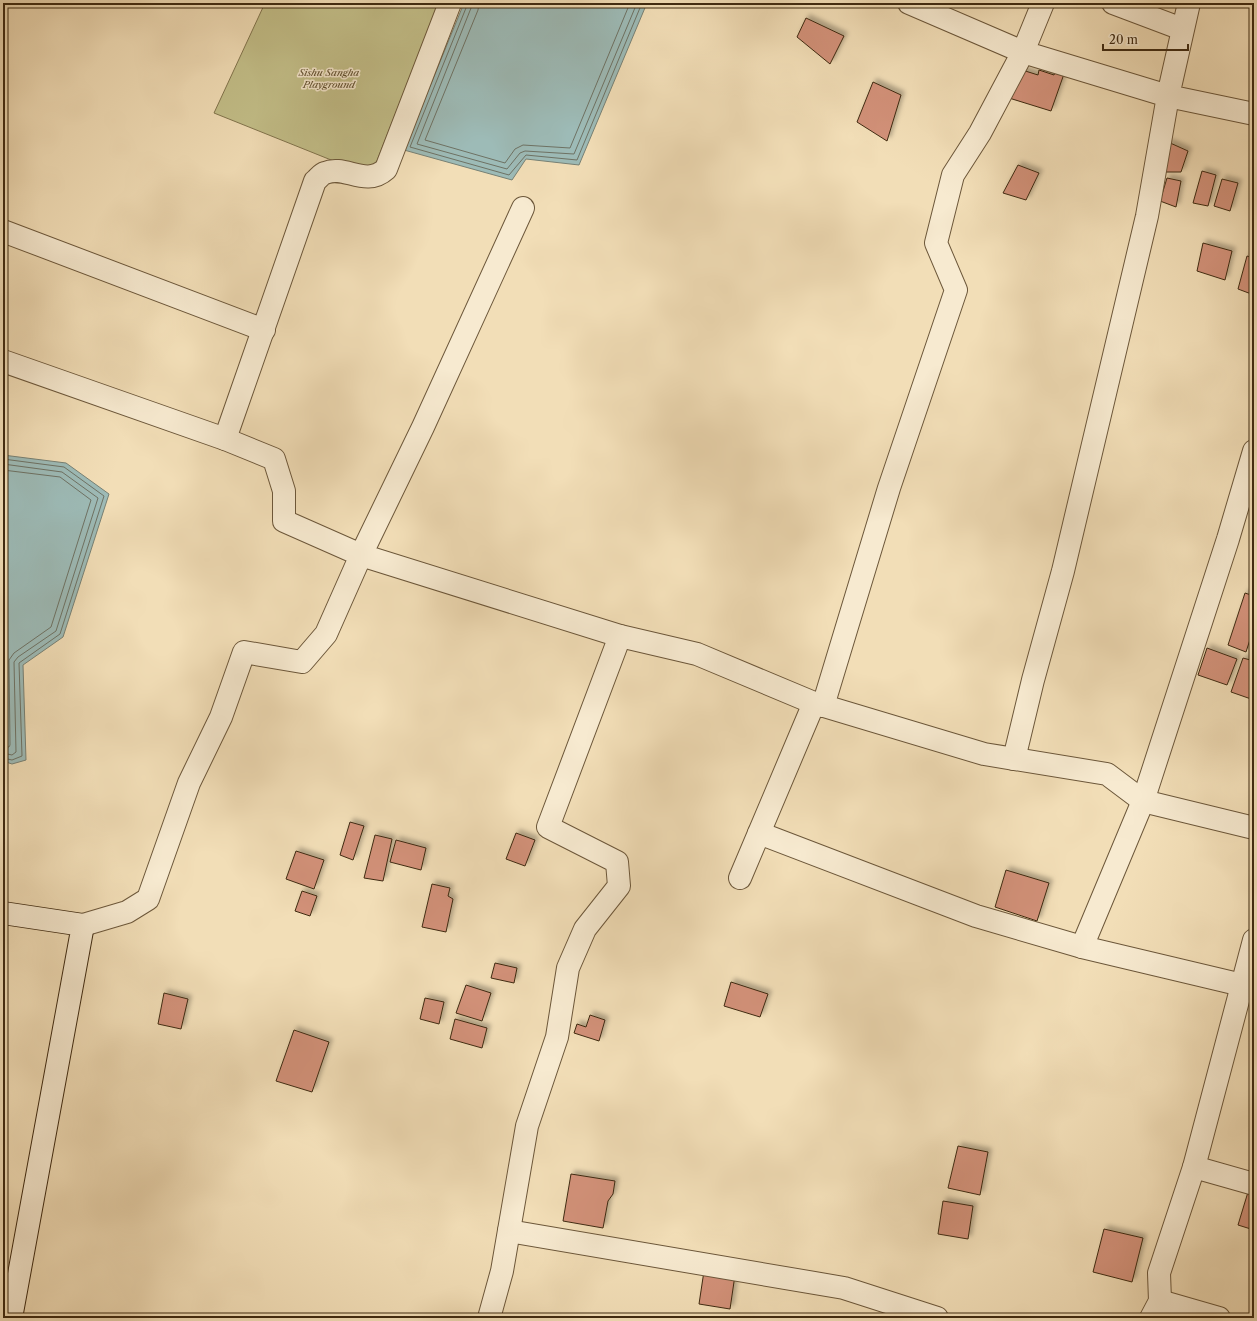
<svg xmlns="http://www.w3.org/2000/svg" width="1257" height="1321" font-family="'Libre Caslon Text',serif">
<defs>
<filter id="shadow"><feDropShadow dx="3.5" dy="-3.5" stdDeviation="2" flood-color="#0004"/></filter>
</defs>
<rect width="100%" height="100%" fill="#f2deb7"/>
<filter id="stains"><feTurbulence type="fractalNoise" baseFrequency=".005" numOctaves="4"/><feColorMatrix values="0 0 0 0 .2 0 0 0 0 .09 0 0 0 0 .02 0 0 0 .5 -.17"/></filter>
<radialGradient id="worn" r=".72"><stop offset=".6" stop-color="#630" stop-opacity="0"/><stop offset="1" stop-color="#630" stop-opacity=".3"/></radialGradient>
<polygon fill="#c3bf89" stroke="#81744d" points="265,3 439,3 371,176 214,113"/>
<g fill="#9dbbb7" stroke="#778175">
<polygon points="464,3 647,3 579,165 526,159 512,180 404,150"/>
<polygon points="3,455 66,463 109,494 63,637 23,665 26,760 12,764 3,761"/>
</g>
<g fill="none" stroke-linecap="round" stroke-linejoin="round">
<g stroke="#6e7264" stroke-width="1">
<polyline points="468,3 410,147 509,175 526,155 577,160 642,3"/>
<polyline points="473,3 417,144 507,169 520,153 525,151 574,154 637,3"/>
<polyline points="479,3 478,10 425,140 505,163 515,149 523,145 570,148 630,3"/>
<polyline points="3,459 64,467 104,496 60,634 19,663 22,756 12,760 3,758"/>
<polyline points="3,464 62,472 98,498 56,631 18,657 14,662 16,752 12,755 3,753"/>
<polyline points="3,470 60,477 91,500 51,627 14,653 9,660 10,745 9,747 3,747"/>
</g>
</g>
<g fill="#d29179" stroke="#3f2a11" filter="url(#shadow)">
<polygon points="806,18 844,36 830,64 797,37"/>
<polygon points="1057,68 1065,71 1051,111 1009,98 1019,69 1038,75 1039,70 1054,75"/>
<polygon points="873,82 901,95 887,141 857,122"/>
<polygon points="1168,142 1188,151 1181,172 1160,172"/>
<polygon points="1018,165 1039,173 1026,200 1003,193"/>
<polygon points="1202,171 1216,175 1208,206 1193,203"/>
<polygon points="1167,178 1181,181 1176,207 1160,201"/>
<polygon points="1222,179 1238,183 1230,211 1214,206"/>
<polygon points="1203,243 1232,251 1225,280 1197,271"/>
<polygon points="1247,256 1254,258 1254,295 1238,289"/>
<polygon points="1245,593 1254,596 1254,627 1246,652 1228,645"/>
<polygon points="1207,648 1237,659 1227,685 1198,675"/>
<polygon points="1243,658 1254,661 1254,700 1231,692"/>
<polygon points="350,822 364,826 353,860 340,855"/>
<polygon points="516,833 535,840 525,866 506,859"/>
<polygon points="375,835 392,839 383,881 364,878"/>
<polygon points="396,840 426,848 421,870 390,862"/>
<polygon points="296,851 324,860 314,889 286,879"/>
<polygon points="1006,870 1049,883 1037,921 995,907"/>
<polygon points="432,884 450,888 448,896 453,899 446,932 422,927"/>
<polygon points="302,891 317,896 310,916 295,911"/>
<polygon points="495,963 517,968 514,983 491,978"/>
<polygon points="731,982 768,994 760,1017 724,1006"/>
<polygon points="466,985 491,993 482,1021 456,1013"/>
<polygon points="164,993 188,999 181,1029 158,1024"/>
<polygon points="425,998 444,1002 439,1024 420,1019"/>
<polygon points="590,1015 605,1020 599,1041 574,1033 577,1024 586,1027"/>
<polygon points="455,1019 487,1028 482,1048 450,1039"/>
<polygon points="294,1030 329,1042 312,1092 276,1081"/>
<polygon points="958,1146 988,1152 980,1195 948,1188"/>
<polygon points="571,1174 615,1181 613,1194 608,1201 603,1228 563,1221"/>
<polygon points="1248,1192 1254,1194 1254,1230 1238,1225"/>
<polygon points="943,1201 973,1206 968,1239 938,1234"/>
<polygon points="1104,1229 1143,1238 1132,1282 1093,1272"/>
<polygon points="704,1271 735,1275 730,1309 699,1304"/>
</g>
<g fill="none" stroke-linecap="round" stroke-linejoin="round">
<defs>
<g id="street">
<polyline points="1113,3 1182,29"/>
<polyline points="1189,3 1168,96 1254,114"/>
<polyline points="523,208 423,427 361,555 620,636 697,654 814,703 984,754 1107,774 1143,801 1254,828"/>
<polyline points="3,231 264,330"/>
<polyline points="3,361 225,439"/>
<polyline points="823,706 889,488 956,290 936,243 953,175 980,133 1023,52 909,3"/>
<polyline points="1014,759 1033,680 1063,571 1147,216 1168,96 1023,52 1043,3"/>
<polyline points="759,833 976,916 1082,947 1242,985"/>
<polyline points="740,878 814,703"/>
<path d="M83 925 127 912 148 899 189 783 221 717 244 652 302 662 326 634 361 555 284 521V491L274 459 225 439 315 181C318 179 321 174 325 173 345 164 365 188 386 169L450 3"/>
<polyline points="1082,947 1143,801 1228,539 1254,451"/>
<polyline points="1194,1167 1254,940"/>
<polyline points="509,1231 844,1288 937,1318"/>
<polyline points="1160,1301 1219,1318"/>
<polyline points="489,1318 502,1271 527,1126 557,1037 568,968 585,929 619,886 617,862 548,827 620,636"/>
<polyline points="1151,1318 1160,1301 1159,1273 1194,1167 1254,1184"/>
</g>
<polyline id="secondary" points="3,913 83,925 11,1318"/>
</defs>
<use href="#street" stroke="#6c573a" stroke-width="24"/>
<use href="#secondary" stroke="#3f2a11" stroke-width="24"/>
<use href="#street" stroke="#f7ead0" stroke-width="22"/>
<use href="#secondary" stroke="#f7ead0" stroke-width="22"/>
</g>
<g text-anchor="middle" stroke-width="3" stroke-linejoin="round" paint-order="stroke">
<g font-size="10" font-style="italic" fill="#604f2f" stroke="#f7ead0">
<text x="329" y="76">Sishu Sangha<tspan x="329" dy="12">Playground</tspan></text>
</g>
</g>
<rect width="1257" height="1321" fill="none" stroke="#f2deb7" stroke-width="16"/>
<rect x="4" y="4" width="1249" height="1313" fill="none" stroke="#3f2a11" stroke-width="2"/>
<rect x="8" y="8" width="1241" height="1305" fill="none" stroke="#3f2a11"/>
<path d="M1103 44v6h85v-6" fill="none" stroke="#3f2a11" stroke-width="2"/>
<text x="1109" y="44" font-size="12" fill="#3f2a11" stroke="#f7ead0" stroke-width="3" paint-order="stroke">20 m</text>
<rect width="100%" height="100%" filter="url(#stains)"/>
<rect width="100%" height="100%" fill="url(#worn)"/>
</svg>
